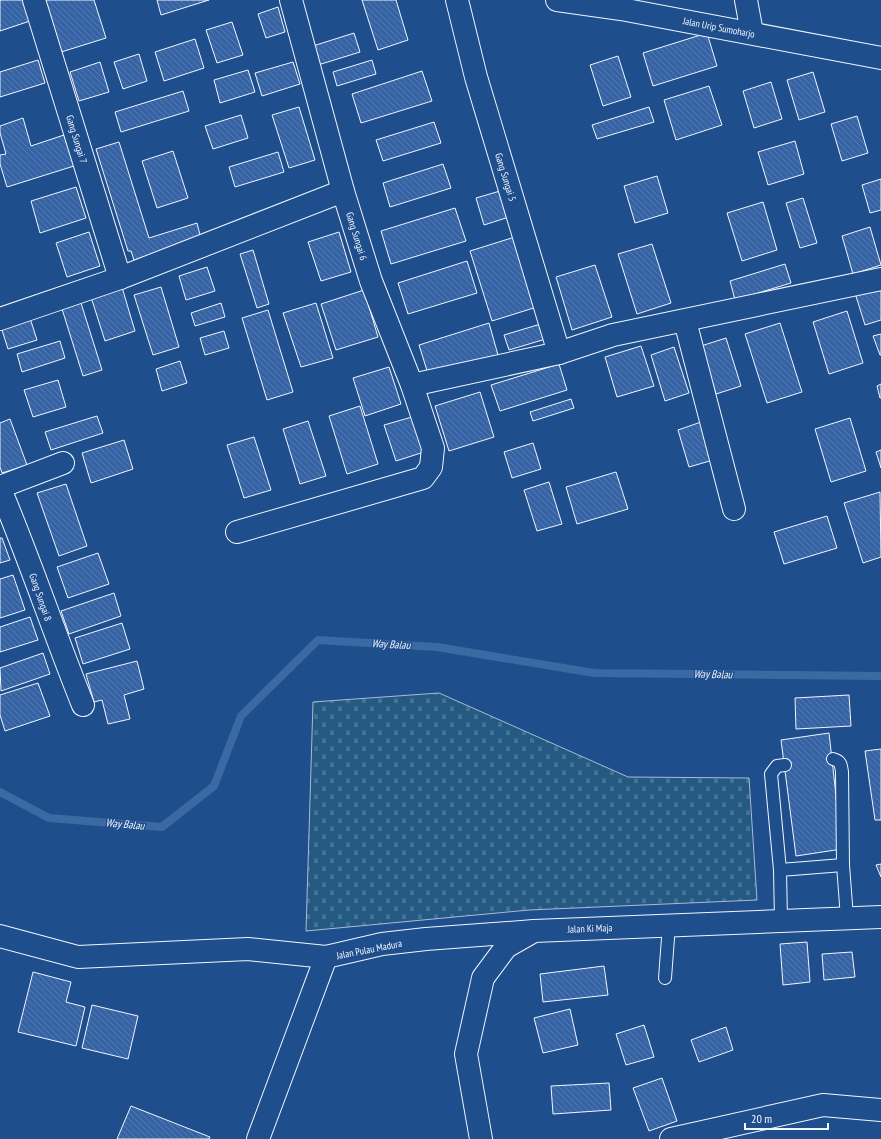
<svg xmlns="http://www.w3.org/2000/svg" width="881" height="1139" font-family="'PT Sans Narrow',sans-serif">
<defs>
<pattern id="cemetery-stones" width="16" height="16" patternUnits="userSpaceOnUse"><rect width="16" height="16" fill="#245a82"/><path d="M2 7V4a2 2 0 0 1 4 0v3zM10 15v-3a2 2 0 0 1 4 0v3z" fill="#447295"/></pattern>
<pattern id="building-back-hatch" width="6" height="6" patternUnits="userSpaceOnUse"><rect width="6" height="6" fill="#3563a3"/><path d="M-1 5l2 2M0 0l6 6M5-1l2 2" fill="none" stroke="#537ab1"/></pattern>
</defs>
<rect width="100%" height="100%" fill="#1f4e8c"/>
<polygon fill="url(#cemetery-stones)" stroke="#a8bbd7" points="439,693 628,777 749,778 757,900 529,910 306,931 313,702"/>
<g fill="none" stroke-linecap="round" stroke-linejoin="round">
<polyline stroke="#3b69a3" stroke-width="8" points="0,792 49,818 162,827 214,786 241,716 318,640 437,647 594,673 881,676"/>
</g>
<g fill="url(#building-back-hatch)" stroke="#f2f6ff">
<polygon points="0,0 27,0 33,20 0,31"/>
<polygon points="41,0 94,0 106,38 58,53"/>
<polygon points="157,0 209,0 161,15"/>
<polygon points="362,0 396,0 408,40 378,50"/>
<polygon points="278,7 285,32 266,38 258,14"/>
<polygon points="232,22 243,55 217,63 206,30"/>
<polygon points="354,33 360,52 318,65 313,46"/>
<polygon points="707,33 717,66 653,86 643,53"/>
<polygon points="195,39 204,68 164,81 155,52"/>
<polygon points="139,54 147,81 123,89 114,62"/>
<polygon points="618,56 631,97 603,106 590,65"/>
<polygon points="38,60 45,83 0,97 0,72"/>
<polygon points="372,60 376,74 337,86 333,72"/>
<polygon points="100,62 109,92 79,101 70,72"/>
<polygon points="293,62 300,84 262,96 255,73"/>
<polygon points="248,70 255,92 220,103 214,80"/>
<polygon points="422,71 432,101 361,123 352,94"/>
<polygon points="813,72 825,112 799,120 787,80"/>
<polygon points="771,82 782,119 754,128 743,91"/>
<polygon points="709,86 722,125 676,140 664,100"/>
<polygon points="183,91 189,111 121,132 115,112"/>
<polygon points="299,107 315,160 289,168 272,115"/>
<polygon points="649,107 654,122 597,139 592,125"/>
<polygon points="241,115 248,138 213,149 205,126"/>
<polygon points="857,116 868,153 842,161 831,124"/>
<polygon points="23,118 31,146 64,135 74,166 7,187 0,164 0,155 6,154 0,133 0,126"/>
<polygon points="434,122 441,143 383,161 376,140"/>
<polygon points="795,141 804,174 768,185 758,152"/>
<polygon points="119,142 149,238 197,223 201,239 134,260 131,251 128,251 96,149"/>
<polygon points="173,151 188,198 157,208 142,161"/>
<polygon points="278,152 284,172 235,187 229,167"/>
<polygon points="443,164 451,188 390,207 383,183"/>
<polygon points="657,176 668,213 635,223 624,186"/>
<polygon points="881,179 881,210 870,213 862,185"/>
<polygon points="76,187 86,218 40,233 31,201"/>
<polygon points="500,191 509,217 484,225 476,198"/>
<polygon points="803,198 817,243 800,248 786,203"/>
<polygon points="763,202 777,250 742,261 727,213"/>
<polygon points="455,208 466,241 391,264 381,231"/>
<polygon points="870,227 881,265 853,274 842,236"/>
<polygon points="89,232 100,266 67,277 56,243"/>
<polygon points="339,232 351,272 321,281 308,242"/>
<polygon points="518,236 540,306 492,321 470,251"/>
<polygon points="652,244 671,303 637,314 618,254"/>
<polygon points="253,250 269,304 257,308 240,254"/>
<polygon points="467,261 477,293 408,314 398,283"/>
<polygon points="785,264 791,283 735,300 730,281"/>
<polygon points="595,265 612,317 572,330 556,277"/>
<polygon points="207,267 215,291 186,300 179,276"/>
<polygon points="121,284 135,331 105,341 90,294"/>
<polygon points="881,285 881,320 865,325 855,293"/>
<polygon points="161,287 179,347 153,355 134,295"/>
<polygon points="364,290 378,337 336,350 321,304"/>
<polygon points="81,303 102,370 83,376 62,309"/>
<polygon points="221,303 225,317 195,326 191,313"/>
<polygon points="316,303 333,358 301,367 283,313"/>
<polygon points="268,310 293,392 267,400 242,318"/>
<polygon points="847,311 863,363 829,374 813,322"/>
<polygon points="30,318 37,340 8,349 1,327"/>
<polygon points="489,323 498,355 429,377 419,345"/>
<polygon points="544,323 549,338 509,350 504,335"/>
<polygon points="780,323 802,392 767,403 745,334"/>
<polygon points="224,331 229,348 205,355 200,338"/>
<polygon points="881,334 881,355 880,355 873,336"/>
<polygon points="726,338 741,386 716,394 701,346"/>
<polygon points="60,341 65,358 22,372 17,354"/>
<polygon points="641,346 654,386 617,397 605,357"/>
<polygon points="674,347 689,393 665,401 651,355"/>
<polygon points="180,361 187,383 162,391 156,369"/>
<polygon points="559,364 567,390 500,411 491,385"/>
<polygon points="389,367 401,404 365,416 353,378"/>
<polygon points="58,380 66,407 33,417 24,390"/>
<polygon points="881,384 881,398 880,398 877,386"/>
<polygon points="480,392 494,437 449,451 435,406"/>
<polygon points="571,399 574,408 533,421 530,412"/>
<polygon points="360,406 378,464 347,474 329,416"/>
<polygon points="97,416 103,433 51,450 45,432"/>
<polygon points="412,417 424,452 396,461 384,425"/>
<polygon points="850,418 866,471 831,482 815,429"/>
<polygon points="10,419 27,465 2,473 0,467 0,423"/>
<polygon points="308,421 326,476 300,484 283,429"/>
<polygon points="701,422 713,460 689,467 678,430"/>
<polygon points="254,437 271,490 244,498 227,445"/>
<polygon points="124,440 133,469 91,483 82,453"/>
<polygon points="533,443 541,469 512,478 504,452"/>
<polygon points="881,450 881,468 876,452"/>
<polygon points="616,472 628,509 577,524 566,487"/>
<polygon points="549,482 562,524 537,531 524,490"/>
<polygon points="66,484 87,546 59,556 37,493"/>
<polygon points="880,492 881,557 863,563 844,503"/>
<polygon points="827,516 837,548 784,564 774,532"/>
<polygon points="0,538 2,538 10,560 0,563"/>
<polygon points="98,553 109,584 68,598 57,567"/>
<polygon points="13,575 25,610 0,618 0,579"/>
<polygon points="114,593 121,616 69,634 61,611"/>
<polygon points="30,617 38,640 0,652 0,627"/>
<polygon points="122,623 130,649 83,664 75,638"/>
<polygon points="43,653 50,674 1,691 0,668"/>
<polygon points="137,661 144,689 124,695 130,719 108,724 102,700 94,702 86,674"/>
<polygon points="38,683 50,716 5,731 0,715 0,695"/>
<polygon points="849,695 851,726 796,729 795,698"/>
<polygon points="829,733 842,849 796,856 781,740"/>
<polygon points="881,749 881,820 875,820 865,751"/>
<polygon points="881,864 881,877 876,865"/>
<polygon points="807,942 810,982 783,985 780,944"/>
<polygon points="852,952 855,977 824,980 822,954"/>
<polygon points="604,966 608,995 543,1002 540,974"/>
<polygon points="33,972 71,982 66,1002 85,1007 76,1046 18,1032"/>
<polygon points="92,1005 138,1016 128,1059 82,1048"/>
<polygon points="570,1009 578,1045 543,1053 534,1018"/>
<polygon points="644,1025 654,1057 626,1065 616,1034"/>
<polygon points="726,1027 733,1050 699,1062 691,1040"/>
<polygon points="662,1078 677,1121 649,1131 633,1088"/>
<polygon points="609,1083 611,1110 553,1114 551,1086"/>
<polygon points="131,1106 210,1137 209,1139 117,1139"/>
</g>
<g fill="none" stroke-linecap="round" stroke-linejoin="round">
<defs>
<g id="service">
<path d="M833 759C841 761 841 765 842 772L843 865 847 918"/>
<polyline points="780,870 843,865"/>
<polyline points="781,921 780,870 771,774 777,766 785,765"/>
<polyline points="665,978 669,925"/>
</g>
<g id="minor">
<polyline points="34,0 120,278"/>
<polyline points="457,0 476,77 559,353"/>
<polyline points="746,0 752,33"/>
<polyline points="0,319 120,278 343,191"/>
<polyline points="685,321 734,509"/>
<polyline points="412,385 559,353 613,335 881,279"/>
<polyline points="0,487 63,463"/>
<path d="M0 489C30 560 54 633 83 705"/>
<polyline points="237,532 423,478 431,467 433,448 412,385 371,281 343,191 291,0"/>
<polyline points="0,936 78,957 248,949 326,957"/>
<polyline points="258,1139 326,957 382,944 426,939 534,931"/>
<polyline points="671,1139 823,1105 881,1110"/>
</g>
<g id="secondary">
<polyline points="557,0 621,9 881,58"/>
<polyline points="481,1139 466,1054 483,978 506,947 534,931 881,917"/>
</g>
</defs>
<use href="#service" stroke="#f2f6ff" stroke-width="14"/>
<use href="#minor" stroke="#f2f6ff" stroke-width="24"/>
<use href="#secondary" stroke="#f2f6ff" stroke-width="24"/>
<use href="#service" stroke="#1f4e8c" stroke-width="12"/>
<use href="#minor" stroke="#1f4e8c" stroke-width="22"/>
<use href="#secondary" stroke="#1f4e8c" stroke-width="22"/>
</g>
<g text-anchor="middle" stroke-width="3" stroke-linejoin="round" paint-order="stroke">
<g font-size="10" fill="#f2f6ff" stroke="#1f4e8c">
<text transform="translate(719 27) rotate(11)" y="4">Jalan Urip Sumoharjo</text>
<text transform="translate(77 139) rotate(73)" y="4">Gang Sungai 7</text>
<text transform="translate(506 177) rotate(73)" y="4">Gang Sungai 5</text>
<text transform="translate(357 236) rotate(73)" y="4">Gang Sungai 6</text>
<text transform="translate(41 597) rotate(71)" y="4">Gang Sungai 8</text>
<text transform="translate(590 928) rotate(-2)" y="4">Jalan Ki Maja</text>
<text transform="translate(369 949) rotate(-11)" y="4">Jalan Pulau Madura</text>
</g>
<g font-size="11" font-style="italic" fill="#f2f6ff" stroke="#1f4e8c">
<text transform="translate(391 644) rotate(3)" y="4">Way Balau</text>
<text transform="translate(713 674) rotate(1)" y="4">Way Balau</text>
<text transform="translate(125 824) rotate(5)" y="4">Way Balau</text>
</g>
</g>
<path d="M745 1123v6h83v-6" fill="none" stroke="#f2f6ff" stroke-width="2"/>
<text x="751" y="1123" font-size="12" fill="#f2f6ff" stroke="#1f4e8c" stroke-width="3" paint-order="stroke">20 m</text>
</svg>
